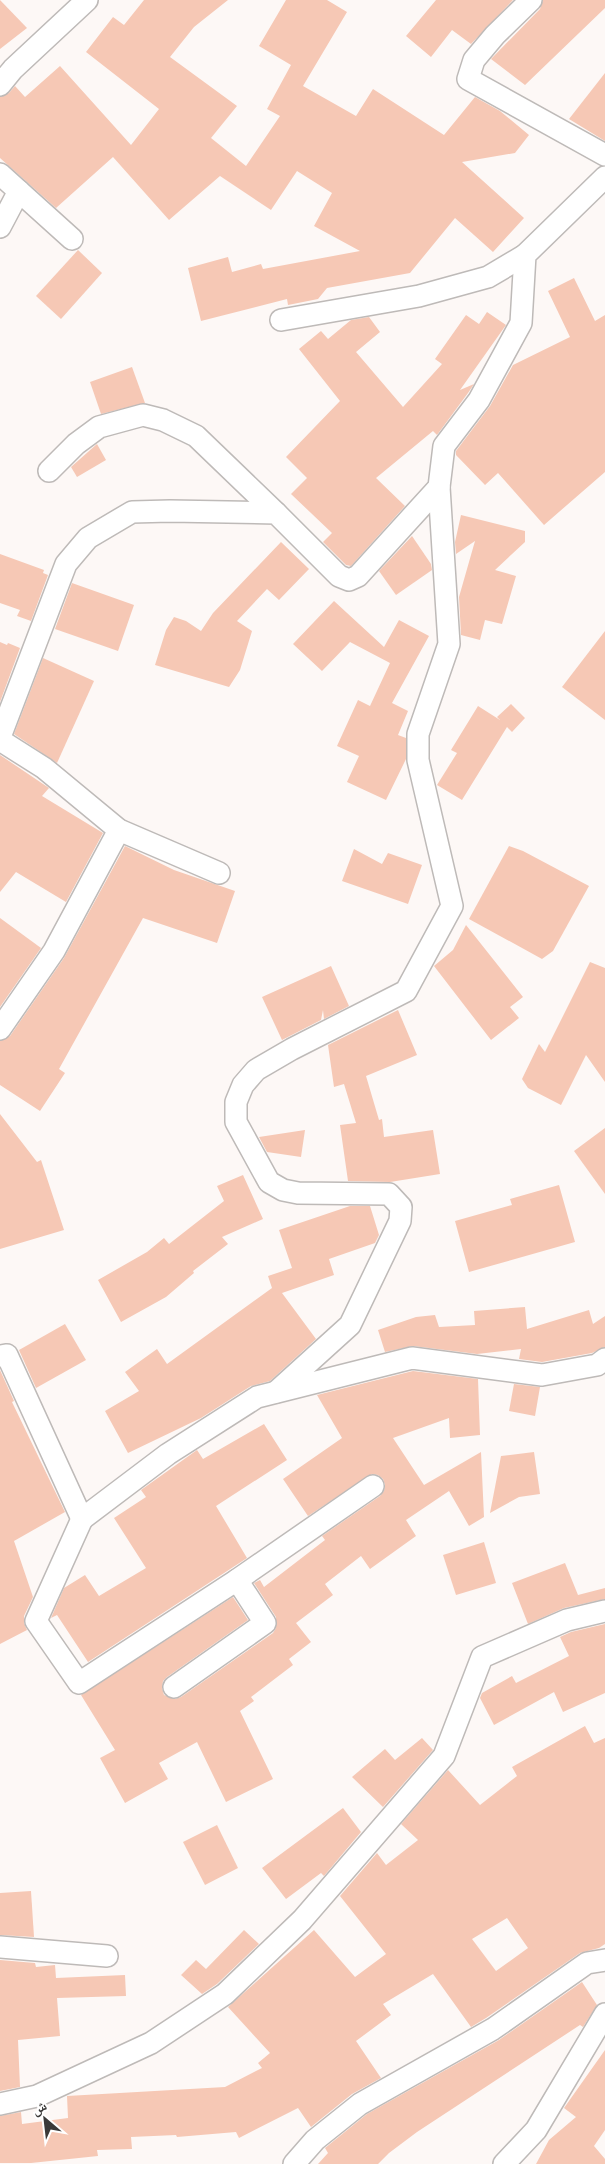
<svg xmlns="http://www.w3.org/2000/svg" width="605" height="2164" font-family="'PT Sans Narrow','Noto Naskh Arabic',sans-serif">
<rect width="100%" height="100%" fill="#fdf8f6"/>
<g fill="#f6c8b5" fill-rule="evenodd">
<polygon points="0,0 27,28 0,49"/>
<polygon points="144,0 228,0 194,27 170,57 237,106 211,138 246,166 280,116 267,109 291,65 259,46 286,0 327,0 347,12 303,86 356,116 373,89 444,135 475,97 500,111 529,135 515,153 462,162 524,218 493,252 455,218 410,273 327,288 318,299 288,305 287,299 201,321 188,268 228,257 232,272 261,264 263,269 360,251 314,226 332,193 297,171 271,210 220,176 169,220 113,157 56,208 0,158 0,97 9,93 15,86 25,97 60,66 131,145 159,109 86,52 113,17 124,25"/>
<polygon points="436,0 513,0 471,44 452,30 431,57 406,36"/>
<polygon points="543,0 605,0 605,8 525,85 491,59 540,9"/>
<polygon points="605,73 605,141 569,119"/>
<polygon points="78,250 102,273 61,319 36,296"/>
<polygon points="574,278 595,321 605,315 605,472 544,525 498,473 485,485 456,455 456,451 490,406 513,365 570,337 548,291"/>
<polygon points="487,312 506,325 460,390 474,384 468,393 437,435 433,431 376,478 405,506 351,566 346,565 323,542 332,533 291,494 307,478 286,457 340,401 299,349 321,331 328,339 351,320 369,317 380,332 356,352 403,407 442,364 435,359 466,315 479,324"/>
<polygon points="132,367 145,403 101,414 90,382"/>
<polygon points="97,444 106,460 77,477 71,467"/>
<polygon points="461,515 525,531 525,542 495,570 516,576 502,624 485,620 480,640 461,635 459,597 475,541 456,554 455,542"/>
<polygon points="412,536 431,564 432,570 396,595 379,571"/>
<polygon points="281,542 309,569 279,600 267,589 237,621 252,631 240,670 229,687 155,665 166,630 174,617 186,621 201,631 213,613"/>
<polygon points="0,554 44,570 43,573 48,575 31,621 17,616 20,610 0,603"/>
<polygon points="72,583 134,605 118,651 55,629"/>
<polygon points="334,601 384,647 399,620 429,636 392,703 408,711 398,735 406,738 406,759 386,800 347,782 359,756 337,746 358,700 370,706 390,663 350,642 322,671 293,644"/>
<polygon points="605,631 605,720 562,687"/>
<polygon points="0,642 7,645 8,643 20,648 0,702"/>
<polygon points="43,658 94,681 57,763 14,734"/>
<polygon points="511,704 525,718 512,732 507,727 462,800 437,785 457,753 451,750 478,706 500,720 497,717"/>
<polygon points="0,755 49,788 42,796 103,833 66,902 16,872 0,892"/>
<polygon points="125,846 174,870 235,891 217,943 143,918 59,1069 65,1073 40,1111 0,1085 0,1041 10,1036 64,958"/>
<polygon points="509,846 523,851 589,886 553,951 542,959 469,919"/>
<polygon points="354,849 382,864 388,853 422,865 408,904 342,881"/>
<polygon points="0,918 41,948 0,1007"/>
<polygon points="466,925 523,997 510,1007 519,1018 491,1040 434,966 453,950"/>
<polygon points="590,962 605,968 605,1082 586,1055 561,1105 528,1088 522,1079 539,1044 545,1052"/>
<polygon points="331,966 349,1006 324,1019 323,1010 321,1020 282,1040 262,997"/>
<polygon points="398,1010 417,1055 366,1076 379,1120 382,1119 384,1137 433,1130 440,1174 390,1182 348,1181 340,1125 356,1123 344,1084 334,1087 328,1045"/>
<polygon points="0,1114 37,1162 41,1160 64,1230 0,1249"/>
<polygon points="605,1128 605,1194 574,1151"/>
<polygon points="305,1130 301,1157 267,1152 259,1137"/>
<polygon points="243,1175 263,1219 222,1237 228,1244 193,1271 194,1273 166,1297 121,1322 98,1280 147,1252 164,1238 169,1244 224,1201 217,1186"/>
<polygon points="559,1185 575,1242 469,1272 455,1221 512,1205 510,1199"/>
<polygon points="350,1206 370,1206 379,1235 375,1243 329,1259 334,1275 282,1293 316,1339 270,1381 251,1386 201,1418 128,1453 105,1411 139,1391 125,1372 157,1349 167,1364 272,1288 268,1276 292,1268 279,1230"/>
<polygon points="525,1307 527,1329 589,1310 593,1324 605,1316 605,1347 592,1353 542,1362 519,1359 521,1349 477,1354 413,1346 385,1352 378,1330 416,1317 435,1315 439,1327 475,1325 474,1311"/>
<polygon points="65,1324 86,1360 36,1388 19,1350"/>
<polygon points="0,1370 14,1401 12,1402 65,1512 14,1541 33,1597 24,1616 24,1623 27,1630 0,1644"/>
<polygon points="413,1371 478,1379 480,1435 450,1438 449,1418 393,1438 424,1485 481,1452 484,1517 469,1526 449,1491 406,1520 416,1536 370,1569 361,1556 325,1584 333,1595 296,1623 311,1642 289,1659 293,1665 251,1697 254,1701 240,1711 273,1779 226,1802 197,1742 159,1763 168,1779 125,1803 100,1758 115,1750 81,1695 233,1597 248,1620 167,1677 163,1681 162,1688 164,1695 175,1699 181,1697 273,1633 276,1628 276,1617 254,1583 260,1580 264,1587 325,1540 322,1536 380,1496 384,1491 385,1485 383,1479 378,1475 372,1474 308,1516 283,1479 342,1438 317,1395"/>
<polygon points="514,1384 540,1387 535,1416 509,1411"/>
<polygon points="264,1424 287,1460 216,1506 247,1558 88,1662 57,1615 51,1618 64,1588 85,1575 99,1596 146,1568 114,1518 146,1497 141,1490 197,1450 203,1459"/>
<polygon points="534,1452 540,1494 519,1497 490,1513 501,1456"/>
<polygon points="484,1542 496,1583 456,1595 443,1555"/>
<polygon points="565,1563 578,1595 605,1588 605,1599 564,1608 528,1624 512,1583"/>
<polygon points="605,1624 605,1693 563,1712 554,1692 494,1725 480,1698 482,1693 512,1676 516,1683 569,1656 560,1637 571,1632"/>
<path d="M585 1726 594 1743 605 1738V1944L599 1948 580 1953 486 2018 471 2027 433 1974 383 2004 391 2015 356 2041 381 2078 352 2094 311 2127 298 2108 239 2138 236 2132 177 2137 176 2135 131 2137 132 2149 97 2150 98 2156 31 2163H0V2116L21 2112 22 2124 68 2118 67 2096 225 2087 262 2068 258 2063 270 2053 228 2007 314 1930 355 1977 386 1954 340 1896 377 1853 386 1865 418 1840 401 1824 448 1770 480 1805 517 1776 512 1767ZM507 1918 528 1948 496 1971 472 1939Z"/>
<polygon points="422,1738 433,1750 383,1807 352,1777 385,1749 395,1760"/>
<polygon points="343,1808 361,1832 324,1876 321,1873 286,1899 262,1868"/>
<polygon points="217,1825 238,1868 205,1885 183,1842"/>
<polygon points="31,1891 34,1937 0,1935 0,1893"/>
<polygon points="244,1930 259,1944 217,1984 202,1994 181,1975 196,1960 206,1969"/>
<polygon points="0,1960 35,1963 36,1967 55,1965 56,1978 125,1975 126,1996 57,1998 60,2036 18,2040 20,2087 0,2091"/>
<polygon points="582,1982 597,2005 583,2027 580,2025 417,2132 389,2153 378,2164 318,2164 328,2153 325,2148 367,2114 499,2040"/>
<polygon points="605,2050 605,2130 594,2146 605,2159 605,2164 536,2164 549,2140 576,2117 564,2108"/>
</g>
<g fill="none" stroke-linecap="round" stroke-linejoin="round">
<defs>
<g id="street">
<polyline points="531,0 495,35 474,60 468,79 605,155"/>
<polyline points="0,85 13,69 87,0"/>
<polyline points="0,174 72,239"/>
<polyline points="0,227 19,191"/>
<polyline points="281,320 419,296 488,277 525,255"/>
<polyline points="49,471 76,444 99,427 143,415 163,420 196,436 276,513"/>
<polyline points="0,737 66,564 88,538 132,512 170,511 276,513 339,576 349,580 358,576 439,487 444,446 479,400 521,323 525,255 605,177"/>
<polyline points="0,740 44,768 119,830 219,873"/>
<polyline points="0,1029 54,951 119,830"/>
<polyline points="0,1356 7,1355 82,1519 168,1454 257,1397 412,1358 542,1375 597,1365 605,1359"/>
<polyline points="276,1392 350,1325 400,1221 401,1207 389,1194 298,1193 283,1190 269,1182 236,1122 236,1102 243,1085 256,1070 292,1049 406,991 452,906 418,760 418,734 449,644 439,487"/>
<polyline points="82,1519 36,1621 79,1683 237,1580 265,1623 174,1687"/>
<polyline points="237,1580 373,1486"/>
<polyline points="0,1947 107,1956"/>
<polyline points="0,2104 37,2096 151,2043 225,1994 302,1920 444,1756 482,1657 567,1620 605,1611"/>
<polyline points="294,2164 315,2140 360,2104 493,2029 587,1963 605,1960"/>
<polyline points="504,2164 536,2130 605,2014"/>
</g>
</defs>
<use href="#street" stroke="#bebab8" stroke-width="24"/>
<use href="#street" stroke="#fff" stroke-width="21"/>
</g>
<g transform="translate(45 2119) rotate(332)" stroke="#ffffff" stroke-width="4" paint-order="stroke">
<path d="M0-4L9 19L0 12L-9 19Z" fill="#3a3938"/>
<text y="-8" font-size="14" font-weight="bold" text-anchor="middle" fill="#3a3938">ش</text>
</g>
</svg>
